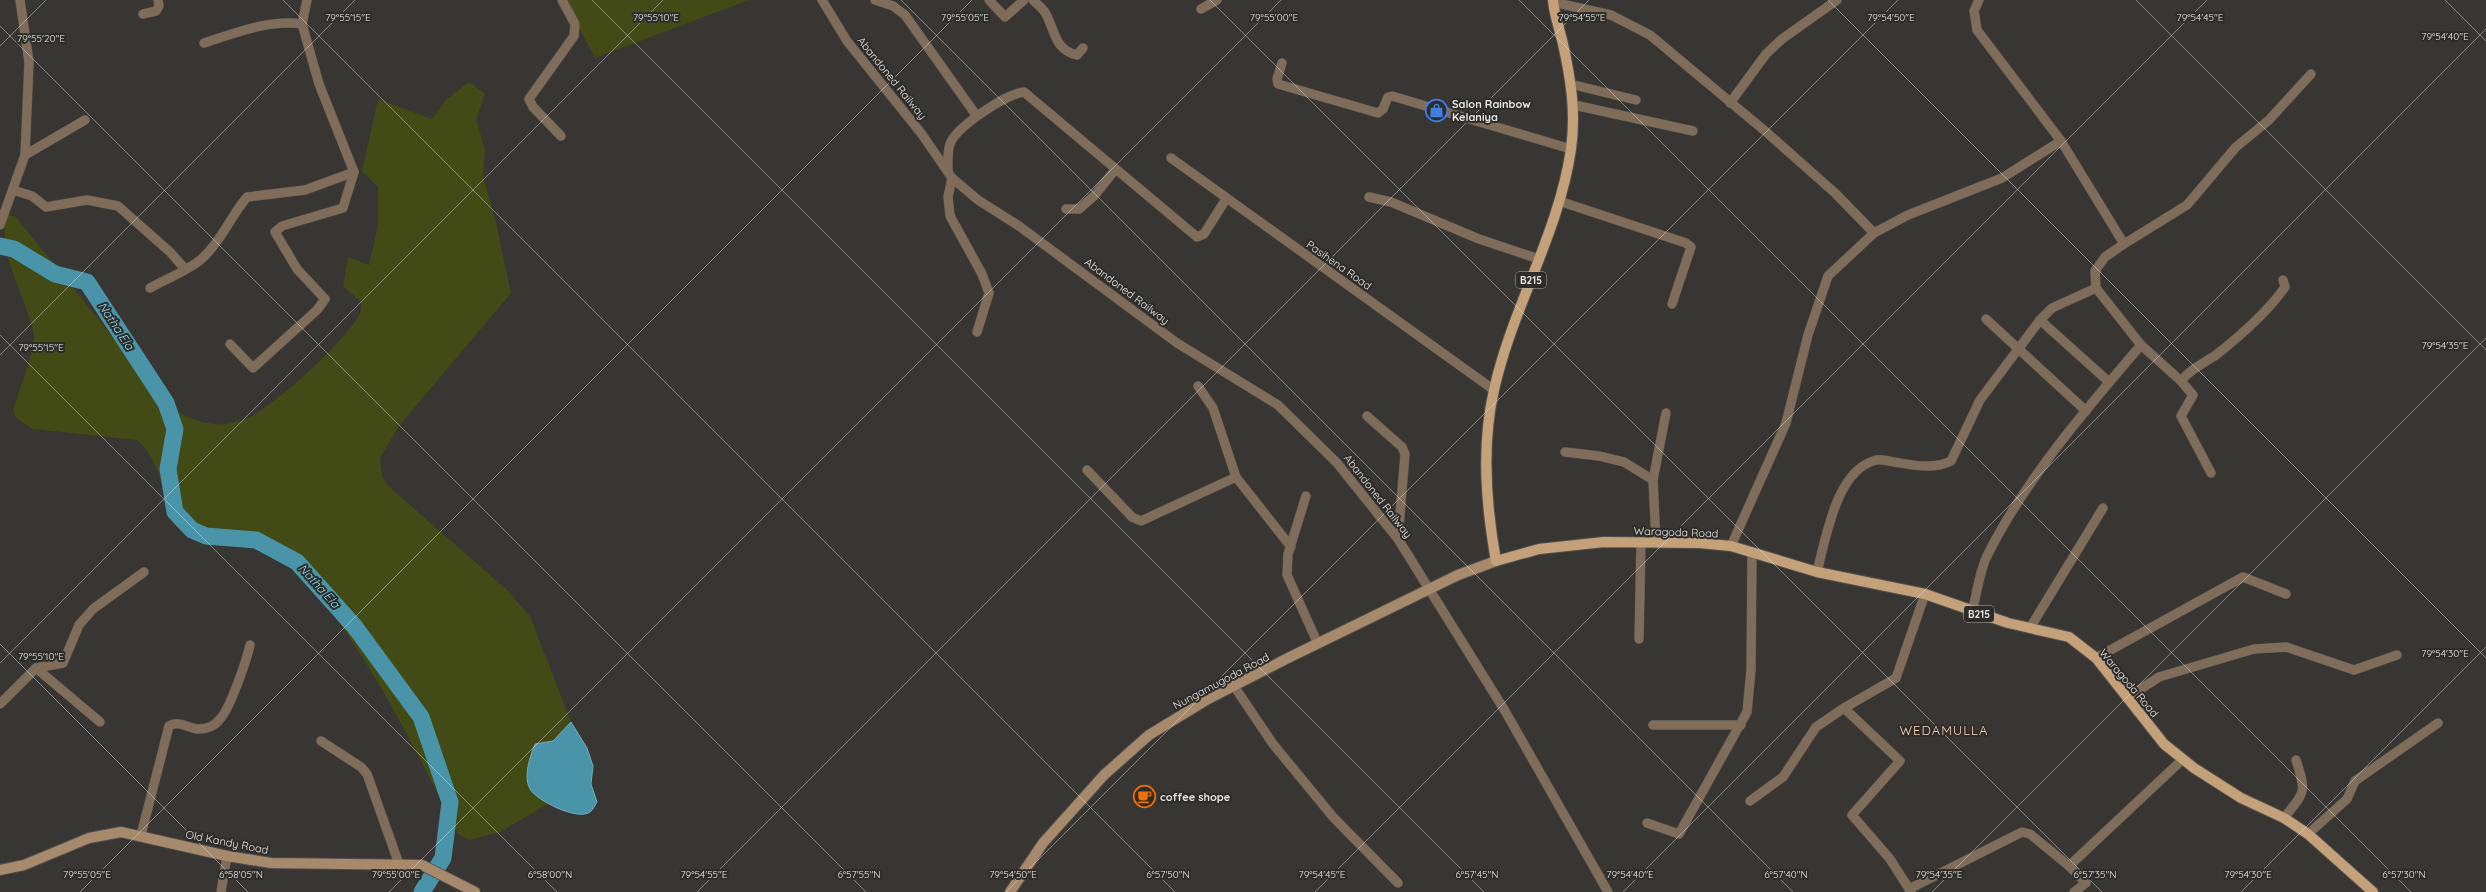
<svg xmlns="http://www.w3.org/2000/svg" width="2486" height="892" font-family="Quicksand,sans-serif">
<rect width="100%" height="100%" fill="#373633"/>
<g fill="#424a15">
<polygon points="564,0 749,0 595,58"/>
<path d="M469 82 485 94 476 120 485 149 483 176 496 223 511 293 399 426 380 458 382 476 386 484 506 589 530 616 571 722 553 741 535 744 530 789 548 804 500 832 470 840 458 834C422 763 388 693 343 628 327 604 308 578 285 559 275 551 259 539 246 538 222 535 202 541 184 523 161 500 162 461 137 440L33 429 16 418 13 410C17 397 36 345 34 336 26 293 0 265 5 216H15L166 403C188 421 215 430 243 420 271 410 343 343 358 317 361 313 361 307 361 302L343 286 348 257 369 265 378 225V187L362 171 378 99 432 119 446 100Z"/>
</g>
<path fill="#4994a9" stroke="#78adbb" d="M571 722 587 748 593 766 591 784 597 802C595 805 593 810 590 812 578 821 537 801 530 789 523 776 530 757 535 744L553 741Z"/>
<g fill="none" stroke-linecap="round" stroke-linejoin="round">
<polyline stroke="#4994a9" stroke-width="17" points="0,246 14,249 55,274 87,282 166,403 175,429 168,469 175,512 192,530 206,536 256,540 297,562 355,627 421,717 450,802 443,858 422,892"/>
<defs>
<g id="street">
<polyline points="20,0 29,62 25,155"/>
<polyline points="822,0 847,41 921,133 952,178 978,200 1019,226 1177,343 1278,405 1337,463 1398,539 1505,711 1608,892"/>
<polyline points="875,0 893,6 905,15 976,115"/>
<polyline points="989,0 1005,17 1024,0"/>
<path d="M1033 0C1037 4 1041 7 1044 11 1055 26 1052 49 1077 55L1083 48"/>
<polyline points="1979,0 1974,11 1977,30 2061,141 2124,244 2105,257 2095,271 2096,288 2141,345 2181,381 2193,395 2181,416 2211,473"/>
<polyline points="1553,2 1611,15 1650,35 1765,131 1835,193 1874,233"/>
<polyline points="1201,9 1217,0"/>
<polyline points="143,14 156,11 159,6 158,0"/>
<path d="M204 43C235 33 270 19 302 24"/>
<polyline points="1282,63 1277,79 1278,84 1378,113 1383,109 1388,97 1392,96 1571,149"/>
<polyline points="1570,84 1636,100"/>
<polyline points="1730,103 1766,54 1782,39 1837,0"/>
<polyline points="1574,105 1693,131"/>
<polyline points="561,136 533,107 529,99 574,36 575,24 562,0"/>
<polyline points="1171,158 1494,390"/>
<path d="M948 172C948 164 947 152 950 144 956 127 1006 94 1024 92L1197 237 1204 234 1226 199"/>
<polyline points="952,178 948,197 950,216 982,274 989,293 977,332"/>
<polyline points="13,190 32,196 46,207 87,200 118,206 170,252 185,269"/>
<polyline points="1369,197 1391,202 1479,239 1539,259"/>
<polyline points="1559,201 1686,243 1691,247 1672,304"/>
<polyline points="1066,209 1079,209 1094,196 1115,170"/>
<polyline points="0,225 25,155 85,120"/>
<polyline points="2124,244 2187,205 2236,147 2269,120 2311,74"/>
<path d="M150 288C166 279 185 272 199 261 220 244 230 217 247 197L305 190 354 172"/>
<polyline points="1986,319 2086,411"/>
<polyline points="2040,320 2109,382"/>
<polyline points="230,344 253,368 317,310 325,299 297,269 275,232 282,226 343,208 354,172 319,84 302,24 307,0"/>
<path d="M2181 381C2190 369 2204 363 2216 355 2240 336 2267 313 2285 287L2283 280"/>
<polyline points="1198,386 1213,408 1236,477"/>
<polyline points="1367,416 1402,447 1405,454 1398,539"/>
<polyline points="1565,452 1599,456 1624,462 1653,480"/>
<polyline points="1087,470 1132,517 1141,521 1236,477 1291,547"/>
<polyline points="1306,496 1288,554 1287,575 1318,644"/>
<polyline points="1656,542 1653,480 1666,413"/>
<polyline points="1731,546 1786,423 1808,335 1828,276 1874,233 1908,215 2002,178 2061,141"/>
<path d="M1817 572C1826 538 1836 470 1876 460 1881 459 1889 461 1894 462 1913 465 1933 470 1951 461L1980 400 2040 320 2052 308 2096 288"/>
<path d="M1972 612C1977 594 1979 572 1987 556 2024 481 2087 408 2141 345"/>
<polyline points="2030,628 2103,508"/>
<polyline points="1639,639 1641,542"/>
<polyline points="2096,658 2243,577 2286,594"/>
<polyline points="36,668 100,722"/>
<polyline points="1234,686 1273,744 1333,817 1398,883"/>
<polyline points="2127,698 2159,677 2254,649 2286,647 2354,670 2397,655"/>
<polyline points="0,704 36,668 63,663 79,625 93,609 144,572"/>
<polyline points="1653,725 1741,725"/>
<polyline points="321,741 361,767 367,774 399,864"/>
<polyline points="1750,801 1783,777 1816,727 1844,708"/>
<path d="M2284 818C2305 791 2307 794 2296 760"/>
<polyline points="1647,823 1679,834 1747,712 1751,670 1752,552"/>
<polyline points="2308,834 2347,799 2355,781 2438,723"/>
<path d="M141 835 169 726C178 720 188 728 198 729 207 729 215 726 220 719 230 709 247 659 250 645"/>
<polyline points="1909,889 2022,832 2030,834 2069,866"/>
<polyline points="221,892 227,856"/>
<polyline points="1911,892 1890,859 1852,815 1900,761 1844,708 1896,678 1925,594"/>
<polyline points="2074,892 2086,883 2069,866 2183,759"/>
</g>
<g id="secondary">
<polyline points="0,870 24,865 89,838 121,832 227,856 271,863 422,865 475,892"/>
<polyline points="1010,892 1043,843 1104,775 1149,735 1208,699 1290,657 1458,575 1496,561"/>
</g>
<path id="primary" d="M1553 0C1554 15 1560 30 1563 44 1571 80 1576 113 1571 149 1559 233 1512 308 1494 390 1481 446 1486 505 1496 561L1539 549 1604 542 1699 543 1731 546 1817 572 1925 594 2008 623 2069 637 2096 658 2164 744 2194 768 2241 798 2284 818 2308 834 2373 892"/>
</defs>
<use href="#street" stroke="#53524f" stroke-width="10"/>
<use href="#secondary" stroke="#53524f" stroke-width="12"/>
<use href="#primary" stroke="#53524f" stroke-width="12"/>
<use href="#street" stroke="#7f6d5a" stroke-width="9"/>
<use href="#secondary" stroke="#a78a6c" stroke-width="10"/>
<use href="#primary" stroke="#c5a17a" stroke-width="10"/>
</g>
<path fill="none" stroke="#e6e6e4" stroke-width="1" stroke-opacity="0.45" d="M283 0 1175 892M592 0 1484 892M901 0 1793 892M1210 0 2102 892M1519 0 2411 892M1828 0 2486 658M2136 0 2486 350M2445 0 2486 41M0 26 866 892M0 46 46 0M0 335 557 892M0 355 355 0M0 644 248 892M0 663 663 0M80 892 972 0M389 892 1281 0M697 892 1589 0M1006 892 1898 0M1315 892 2207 0M1623 892 2486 29M1932 892 2486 338M2241 892 2486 647"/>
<defs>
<symbol id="shop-ring" viewBox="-11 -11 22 22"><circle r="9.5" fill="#2d2c29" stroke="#3f7fe0" stroke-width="1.5"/><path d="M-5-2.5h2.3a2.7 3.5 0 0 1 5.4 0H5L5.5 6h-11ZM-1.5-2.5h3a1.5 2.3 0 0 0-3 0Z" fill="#3f7fe0"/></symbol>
<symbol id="cafe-ring" viewBox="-11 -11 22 22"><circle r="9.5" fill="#2d2c29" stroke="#e8710a" stroke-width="1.5"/><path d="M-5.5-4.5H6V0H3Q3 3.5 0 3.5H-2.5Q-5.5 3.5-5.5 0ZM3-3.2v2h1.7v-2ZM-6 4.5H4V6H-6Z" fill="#e8710a"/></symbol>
</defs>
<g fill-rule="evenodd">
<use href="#shop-ring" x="1424" y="98" width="25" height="25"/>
<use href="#cafe-ring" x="1132" y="784" width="25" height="25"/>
</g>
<g text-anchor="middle" stroke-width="4" stroke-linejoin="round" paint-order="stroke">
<g fill="#2d2c29" stroke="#aeaeac" stroke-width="1">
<rect x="1516" y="272" width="30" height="16" rx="3"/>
<rect x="1964" y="606" width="30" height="16" rx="3"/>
</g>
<g font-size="10" font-weight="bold" fill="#e6e6e4">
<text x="1531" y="284">B215</text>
<text x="1979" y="618">B215</text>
</g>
<g font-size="11" fill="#e6e6e4" stroke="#2d2c29">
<text transform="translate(892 78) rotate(51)" y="4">Abandoned Railway</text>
<text transform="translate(1339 265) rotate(35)" y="4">Pasihena Road</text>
<text transform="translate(1127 291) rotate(37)" y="4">Abandoned Railway</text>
<text transform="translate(1378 496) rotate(52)" y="4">Abandoned Railway</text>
<text transform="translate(1676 532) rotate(2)" y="4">Waragoda Road</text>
<text transform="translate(1221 681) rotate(-28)" y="4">Nungamugoda Road</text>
<text transform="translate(2129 683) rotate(50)" y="4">Waragoda Road</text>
<text transform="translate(227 842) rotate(11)" y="4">Old Kandy Road</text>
</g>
<g font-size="11" font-weight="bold" fill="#e6e6e4" stroke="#2d2c29" text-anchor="start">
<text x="1452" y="108">Salon Rainbow<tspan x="1452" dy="13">Kelaniya</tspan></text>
<text x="1160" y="801">coffee shope</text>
</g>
<g font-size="12" font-style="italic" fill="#8bdff8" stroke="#2d2c29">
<text transform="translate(116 326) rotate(57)" y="4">Natha Ela</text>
<text transform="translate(319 586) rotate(48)" y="4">Natha Ela</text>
</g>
<g font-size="13" letter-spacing="1" fill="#fed1ba" stroke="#2d2c29">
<text x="1944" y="735">WEDAMULLA</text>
</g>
</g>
<g font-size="10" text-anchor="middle" fill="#e6e6e4" stroke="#2d2c29" stroke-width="4" stroke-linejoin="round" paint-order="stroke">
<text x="348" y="21">79°55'15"E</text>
<text x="656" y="21">79°55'10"E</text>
<text x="965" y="21">79°55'05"E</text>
<text x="1274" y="21">79°55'00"E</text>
<text x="1582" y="21">79°54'55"E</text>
<text x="1891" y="21">79°54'50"E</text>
<text x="2200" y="21">79°54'45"E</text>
<text x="2445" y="40">79°54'40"E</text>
<text x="41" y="42">79°55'20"E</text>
<text x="2445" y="349">79°54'35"E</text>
<text x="41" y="351">79°55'15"E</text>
<text x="2445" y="657">79°54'30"E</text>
<text x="41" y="660">79°55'10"E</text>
<text x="87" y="878">79°55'05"E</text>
<text x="396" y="878">79°55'00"E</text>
<text x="704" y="878">79°54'55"E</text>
<text x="1013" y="878">79°54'50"E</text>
<text x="1322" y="878">79°54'45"E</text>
<text x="1477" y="878">6°57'45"N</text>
<text x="1630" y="878">79°54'40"E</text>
<text x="1939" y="878">79°54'35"E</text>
<text x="2095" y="878">6°57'35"N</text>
<text x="2404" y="878">6°57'30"N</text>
<text x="241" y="878">6°58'05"N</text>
<text x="550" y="878">6°58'00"N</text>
<text x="859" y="878">6°57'55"N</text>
<text x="1168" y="878">6°57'50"N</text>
<text x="1786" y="878">6°57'40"N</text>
<text x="2248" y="878">79°54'30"E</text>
</g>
</svg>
